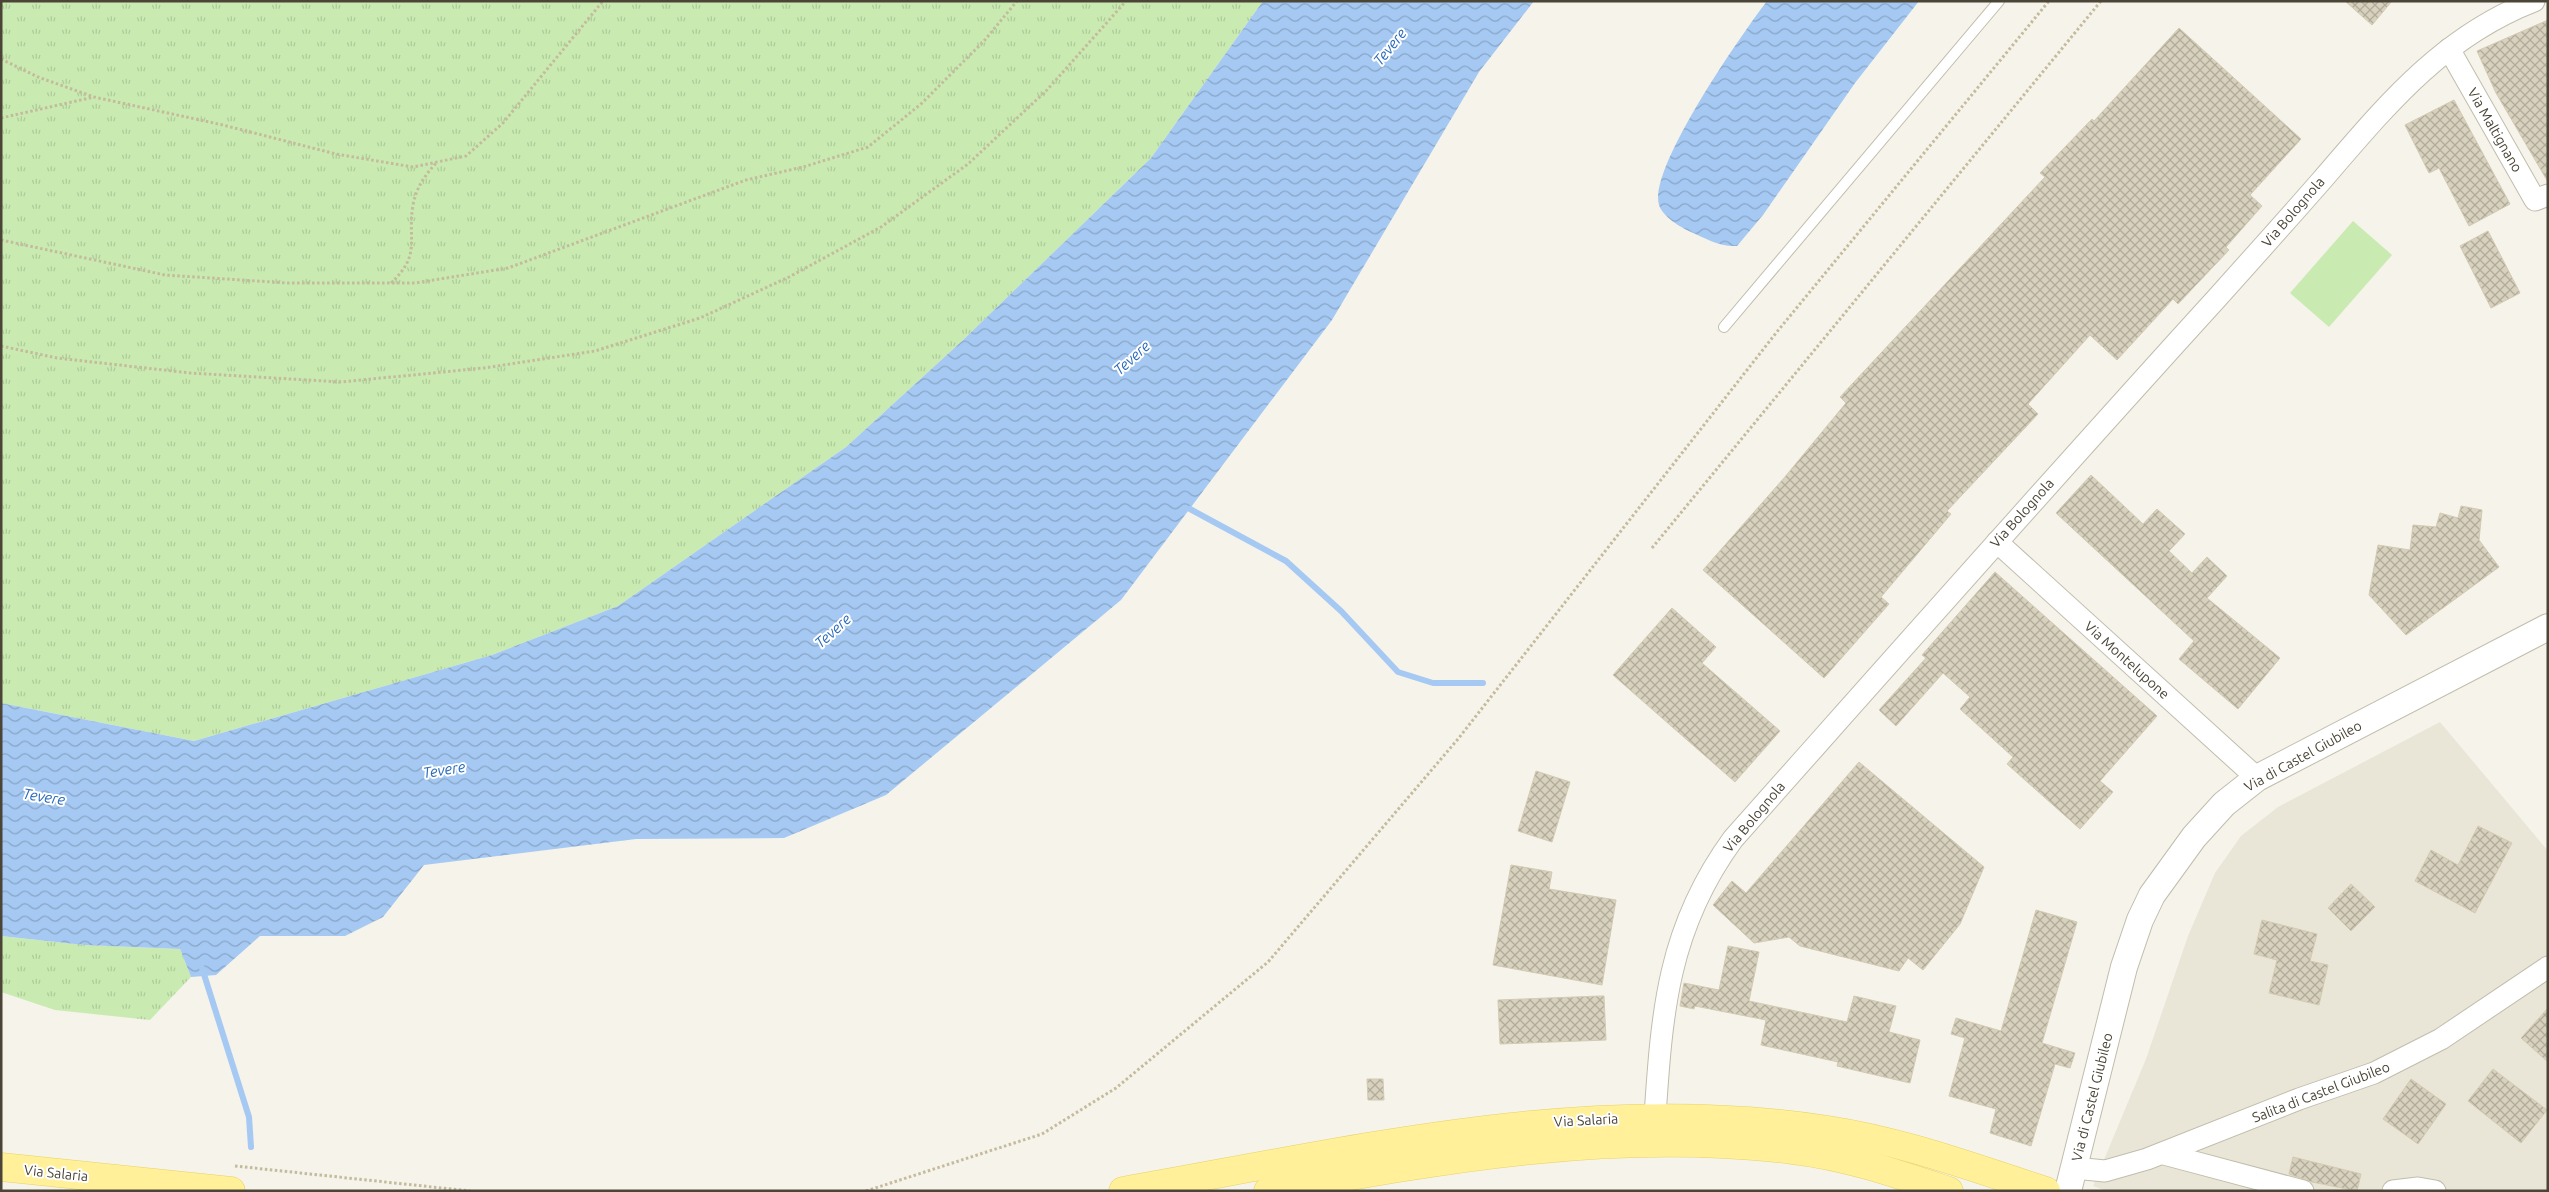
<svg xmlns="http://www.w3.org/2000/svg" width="2549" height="1192" font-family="Ubuntu,sans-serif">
<defs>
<pattern id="grass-tufts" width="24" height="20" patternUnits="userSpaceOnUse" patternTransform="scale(1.25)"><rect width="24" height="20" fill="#c9ebb1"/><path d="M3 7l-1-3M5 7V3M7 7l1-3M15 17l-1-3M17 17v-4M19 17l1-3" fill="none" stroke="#aecb99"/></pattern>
<pattern id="water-waves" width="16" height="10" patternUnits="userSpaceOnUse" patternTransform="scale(1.25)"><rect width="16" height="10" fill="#a5c9f3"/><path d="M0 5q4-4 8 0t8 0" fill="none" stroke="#88a5c6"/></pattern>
<pattern id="building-cross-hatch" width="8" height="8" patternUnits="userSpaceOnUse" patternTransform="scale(1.25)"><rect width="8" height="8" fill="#d7d1be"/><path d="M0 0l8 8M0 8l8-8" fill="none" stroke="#b0ab9b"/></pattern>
</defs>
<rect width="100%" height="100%" fill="#f5f3ea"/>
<polygon fill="#e9e6d8" points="2440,722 2548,851 2548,1191 2107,1191 2093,1186 2146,1059 2188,936 2215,873 2241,836 2278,807"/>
<g fill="url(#grass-tufts)">
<polygon points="1,1 1263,1 1151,158 962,341 846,447 618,606 492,655 194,741 1,703"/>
<polygon points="1,936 84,945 180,949 191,977 150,1020 55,1010 1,992"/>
</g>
<polygon fill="#c9ebb1" points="2353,221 2392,255 2329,327 2290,293"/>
<g fill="url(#water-waves)">
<polygon points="1263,1 1534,1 1479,72 1332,320 1121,600 886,795 784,838 636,839 424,865 383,917 345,936 260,936 216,975 191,977 180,949 84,945 1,936 1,703 194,741 492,655 618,606 846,447 962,341 1151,158"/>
<path d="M1767 1H1919L1855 83 1763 215 1737 246C1719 247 1707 239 1691 232 1680 227 1663 217 1659 205 1648 168 1742 34 1767 1Z"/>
</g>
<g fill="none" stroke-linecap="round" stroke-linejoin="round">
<g stroke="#a5c9f3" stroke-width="6">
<polyline points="1190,509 1286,561 1341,611 1398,672 1433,683 1483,683"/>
<polyline points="202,968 249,1117 251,1147"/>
</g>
</g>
<g fill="url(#building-cross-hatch)" stroke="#d3cab1">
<polygon points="2345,1 2392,1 2372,25"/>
<polygon points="2548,20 2548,182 2496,93 2477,51"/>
<polygon points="2179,28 2301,139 2250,195 2262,206 2226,247 2229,250 2178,304 2173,299 2117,360 2090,335 2028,404 2038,414 1947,511 1951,514 1881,597 1889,604 1824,678 1703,570 1784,478 1846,403 1840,397 2045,177 2040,173 2092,119 2094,121"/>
<polygon points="2454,100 2510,204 2469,226 2439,168 2429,173 2405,125"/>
<polygon points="2488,231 2520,293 2491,308 2460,246"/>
<polygon points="2091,475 2143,524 2157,509 2185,534 2169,551 2192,573 2207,557 2227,576 2207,598 2280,658 2238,709 2179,659 2194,641 2056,513"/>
<polygon points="2461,506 2482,510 2479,540 2499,567 2406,635 2369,595 2378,545 2410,550 2413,525 2436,527 2440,513 2458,518"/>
<polygon points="1995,572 2157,716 2100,781 2113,792 2080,829 2007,764 2013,757 1960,709 1970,697 1943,673 1896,726 1879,710 1926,658 1922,655"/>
<polygon points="1672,608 1716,647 1702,663 1780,731 1735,782 1613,675"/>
<polygon points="1859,762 1984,867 1960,924 1923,970 1908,958 1899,971 1800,946 1789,937 1754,943 1713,905 1732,881 1746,893"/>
<polygon points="1536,771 1570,782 1552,842 1518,831"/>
<polygon points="2478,826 2512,843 2475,913 2415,881 2431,850 2458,865"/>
<polygon points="1511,865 1552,872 1549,889 1616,900 1602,985 1493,965"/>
<polygon points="2351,884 2375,907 2351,931 2328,908"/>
<polygon points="2036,910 2077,922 2042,1043 2075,1053 2070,1068 2055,1064 2031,1146 1990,1133 1996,1109 1949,1096 1965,1038 1951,1034 1956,1018 2001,1031"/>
<polygon points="2262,920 2317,934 2310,961 2328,965 2319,1005 2269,993 2277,960 2254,954"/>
<polygon points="1728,946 1759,952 1749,1001 1847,1022 1854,996 1896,1006 1889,1032 1920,1040 1910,1083 1837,1066 1838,1062 1761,1045 1766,1020 1695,1006 1694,1009 1680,1006 1684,983 1719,990"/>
<polygon points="1600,996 1604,996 1606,1040 1500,1044 1498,1000"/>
<polygon points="2548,1008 2548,1062 2521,1038"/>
<polygon points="2493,1069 2547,1110 2521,1143 2468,1101"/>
<polygon points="1367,1079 1383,1079 1384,1100 1368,1100"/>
<polygon points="2411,1079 2446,1104 2418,1144 2383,1119"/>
<polygon points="2293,1157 2361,1174 2357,1191 2312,1182 2289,1174"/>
</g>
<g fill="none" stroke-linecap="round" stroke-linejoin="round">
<defs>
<polyline id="service" points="1724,327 1999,1"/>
<g id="minor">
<polyline points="2449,49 2535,200 2548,195"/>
<polyline points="1997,542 2257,778"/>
<path d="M1655 1116C1662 1011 1668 928 1733 839 1894 658 2054 477 2217 298 2252 259 2287 220 2322 180 2385 107 2441 37 2534 1"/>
<polyline points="2164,1154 2303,1191"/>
<polyline points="2074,1168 2105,1171 2147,1159 2299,1099 2374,1073 2441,1039 2548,967"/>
<polyline points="2393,1191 2418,1188 2435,1191"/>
</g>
<polyline id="tertiary" points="2068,1191 2124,967 2140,920 2152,895 2194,837 2224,804 2257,778 2548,627"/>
<g id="primary">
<polyline points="1,1167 231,1191"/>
<path d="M1123 1191C1356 1150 1591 1093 1828 1130 1902 1141 1974 1168 2046 1191"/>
<path d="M1268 1191C1442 1159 1616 1128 1793 1150 1846 1156 1898 1174 1949 1191"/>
</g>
</defs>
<use href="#service" stroke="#c1bdac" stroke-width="12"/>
<use href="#minor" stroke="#c1bdac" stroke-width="23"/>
<use href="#tertiary" stroke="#c1bdac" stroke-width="28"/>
<use href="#primary" stroke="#e8d365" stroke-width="29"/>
<g stroke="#c4bb9c" stroke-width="3" stroke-dasharray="2.5 2.5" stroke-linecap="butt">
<polyline points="1,59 38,77 94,97 223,125 336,154 413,167 466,156 503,123 603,1"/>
<polyline points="1,118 94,97"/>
<polyline points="1,240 165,275 287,283 415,283 508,268 746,180 803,167 868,147 921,104 984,41 1017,1"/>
<path d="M391 283C422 254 407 240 413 205 416 188 425 175 437 162"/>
<polyline points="1,346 57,358 190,373 341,382 484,368 595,351 700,318 789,277 881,227 968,164 1047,90 1126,1"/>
<polyline points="1652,548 2101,1"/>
<polyline points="235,1166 470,1191"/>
<polyline points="866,1191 1042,1134 1116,1088 1268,962 1458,739 1776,333 2049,1"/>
</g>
<use href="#service" stroke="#fff" stroke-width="10"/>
<use href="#minor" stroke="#fff" stroke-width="21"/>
<use href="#tertiary" stroke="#fff" stroke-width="26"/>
<use href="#primary" stroke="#fff099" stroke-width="28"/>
</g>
<g text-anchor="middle" stroke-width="4" stroke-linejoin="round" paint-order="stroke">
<g font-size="14" fill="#4a4537" stroke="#fff">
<text transform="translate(2495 130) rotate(60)" y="5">Via Maltignano</text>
<text transform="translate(2293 212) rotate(-49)" y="5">Via Bolognola</text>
<text transform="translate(2022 513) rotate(-48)" y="5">Via Bolognola</text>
<text transform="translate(2127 660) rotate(42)" y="5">Via Montelupone</text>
<text transform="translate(2303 756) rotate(-29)" y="5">Via di Castel Giubileo</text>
<text transform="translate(1754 817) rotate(-50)" y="5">Via Bolognola</text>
<text transform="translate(2321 1092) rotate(-21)" y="5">Salita di Castel Giubileo</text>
<text transform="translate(2092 1097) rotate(-76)" y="5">Via di Castel Giubileo</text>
<text transform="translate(1586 1120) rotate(-3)" y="5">Via Salaria</text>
<text transform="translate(56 1173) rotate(6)" y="5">Via Salaria</text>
</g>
<g font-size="15" font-style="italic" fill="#2b6bbb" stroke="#fff">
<text transform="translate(1390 47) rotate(-51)" y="5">Tevere</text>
<text transform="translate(1132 358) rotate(-42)" y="5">Tevere</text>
<text transform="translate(833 631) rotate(-42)" y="5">Tevere</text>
<text transform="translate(444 770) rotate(-9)" y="5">Tevere</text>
<text transform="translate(44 797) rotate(9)" y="5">Tevere</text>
</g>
</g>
<rect width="2549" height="1192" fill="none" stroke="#4a4537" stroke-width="5"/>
</svg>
